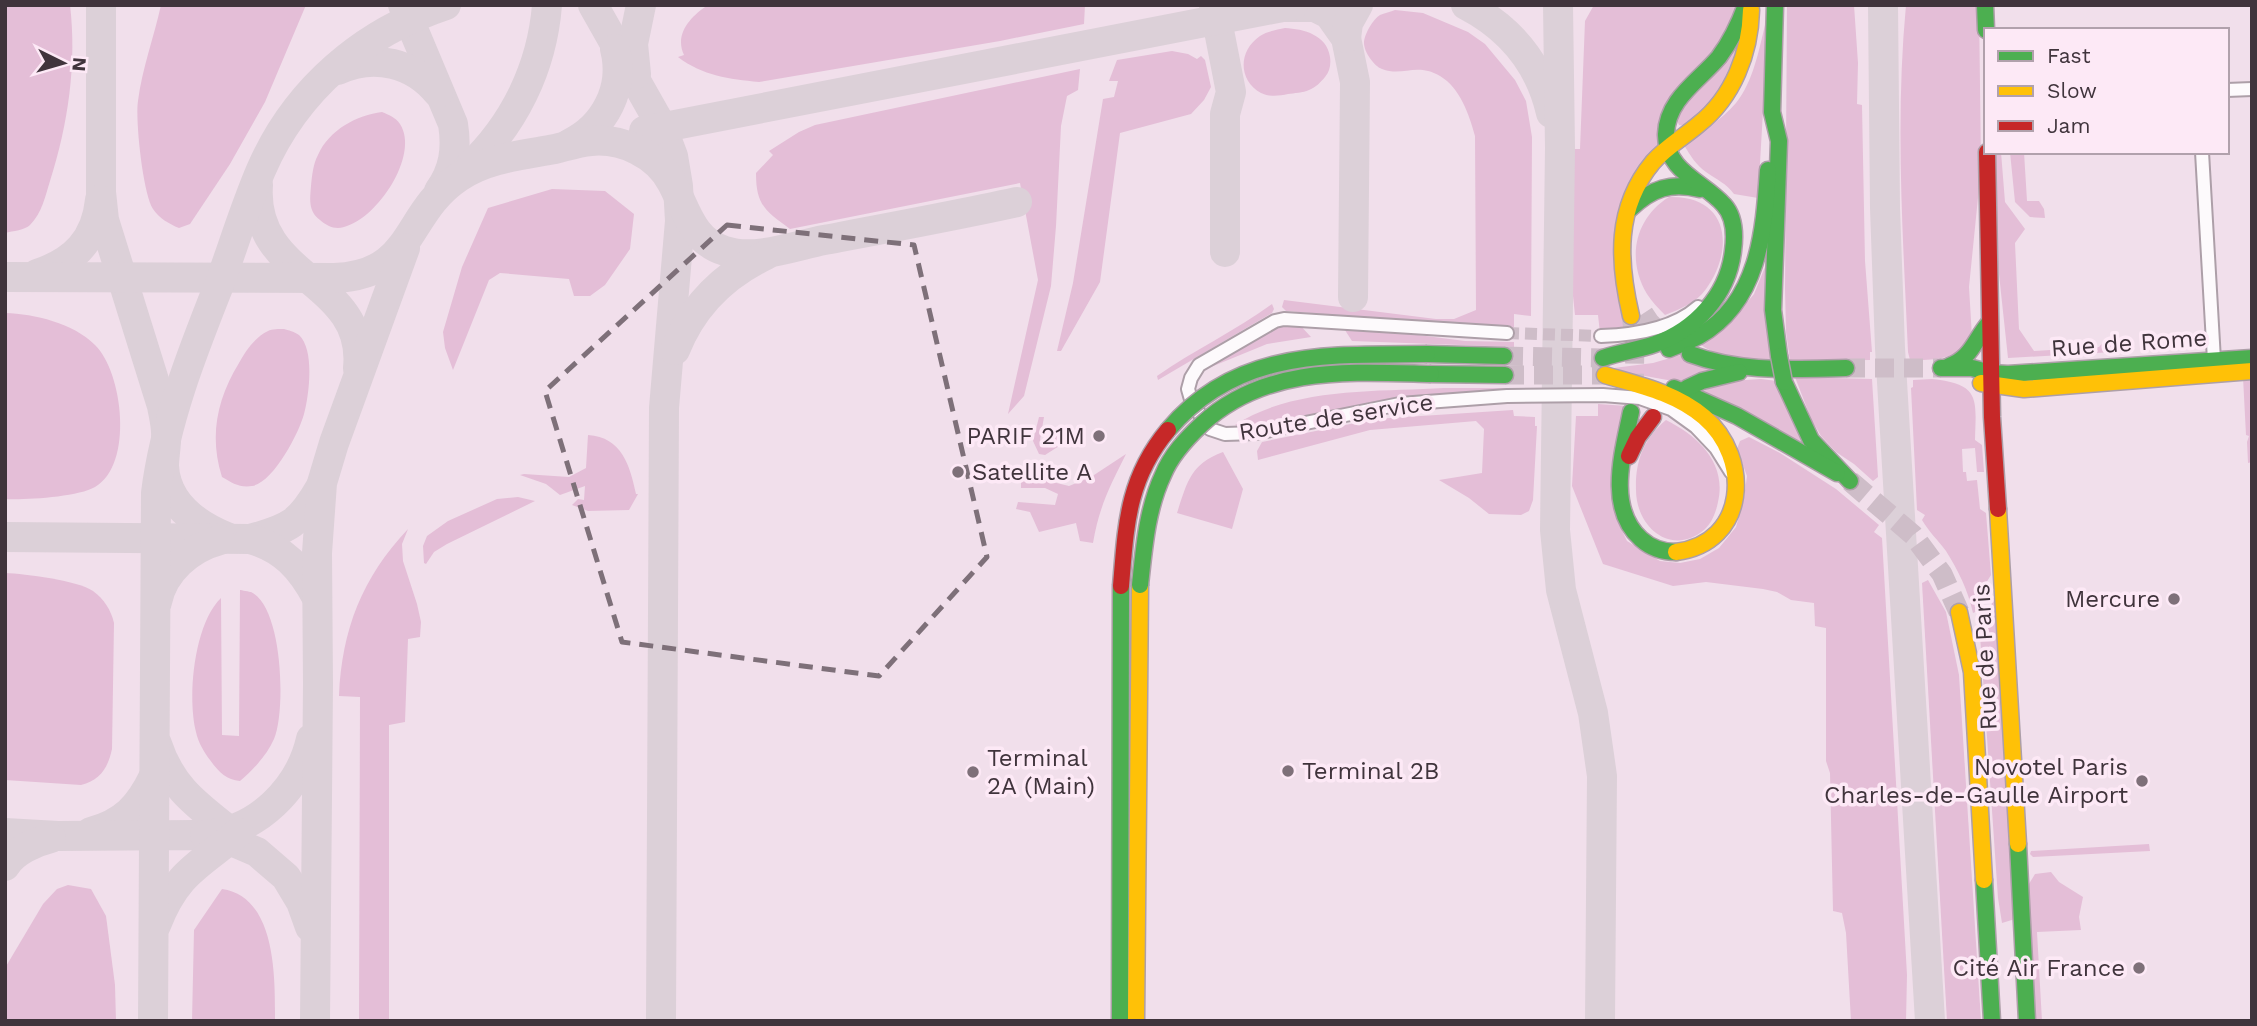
<svg xmlns="http://www.w3.org/2000/svg" width="2257" height="1026" font-family="'Work Sans',sans-serif">
<rect width="100%" height="100%" fill="#f1dfeb"/>
<g fill="#e4bed7">
<path d="M5 5H70C77 64 68 125 50 181 45 197 42 213 30 225 25 230 13 231 5 233Z"/>
<path d="M161 5H306L265 102 230 164 190 224 179 228C169 224 159 218 153 209 143 194 135 119 138 101 142 69 154 37 161 5Z"/>
<path d="M708 5H1074V7L1085 5 1084 24 1000 41 759 82C729 79 703 76 678 57L684 55C674 34 691 16 708 5Z"/>
<polygon points="1594,5 1741,5 1658,145 1616,268 1626,330 1600,333 1598,315 1575,315 1559,161 1574,149 1580,149 1585,21"/>
<polygon points="1787,5 1854,5 1858,63 1857,104 1862,105 1865,261 1872,352 1870,352 1870,360 1790,361 1786,332 1785,289"/>
<path d="M1906 5H1979L1981 168 1969 287 1972 337 1969 347C1943 360 1938 360 1910 360L1908 352C1903 236 1895 121 1906 5Z"/>
<path d="M1395 10 1423 13 1468 32 1485 44 1515 80 1526 101 1532 137 1531 316 1514 314V328L1454 325 1286 311 1282 307 1284 300 1436 319H1454L1476 310 1475 136C1469 114 1460 88 1440 76 1416 62 1403 77 1382 69 1374 66 1364 52 1364 43 1364 35 1373 19 1380 15 1384 13 1391 12 1395 10Z"/>
<path d="M1768 24 1758 198 1734 194C1726 183 1717 180 1706 172 1696 165 1690 155 1684 145 1702 132 1721 120 1736 103 1753 82 1759 50 1765 25Z"/>
<polygon points="1746,27 1729,83 1686,126 1679,125 1677,120 1680,110"/>
<path d="M1285 28C1304 29 1327 35 1330 57 1331 64 1330 71 1325 77 1321 82 1315 88 1309 90 1303 93 1294 93 1288 94 1279 96 1269 97 1261 93 1238 80 1238 51 1260 36 1267 31 1277 30 1285 28Z"/>
<polygon points="1172,51 1188,54 1197,59 1201,56 1205,60 1211,87 1204,100 1191,114 1120,133 1100,282 1061,351 1057,351 1073,283 1103,99 1114,97 1118,81 1109,81 1117,60"/>
<path d="M1080 69 1078 90 1067 96 1061 126 1056 226 1051 286 1024 396 1008 414 1038 280 1020 183 790 229C766 211 756 206 756 173L773 155 769 151 799 132 815 125Z"/>
<path d="M382 112C389 115 395 117 400 124 420 155 377 219 344 227 335 230 327 226 320 220 308 211 310 199 311 186 312 176 313 164 318 155 329 130 357 115 382 112Z"/>
<polygon points="1995,152 2001,152 2005,202 2025,229 2015,243 2019,329 2034,351 2099,347 2107,338 2112,338 2113,352 2008,358 1998,265"/>
<polygon points="2010,152 2024,152 2027,201 2039,201 2044,209 2045,218 2030,217 2015,202"/>
<polygon points="552,189 605,191 634,214 630,249 605,285 590,296 574,296 569,279 500,273 489,280 453,370 445,348 443,332 462,267 488,208"/>
<path d="M1669 197C1729 195 1735 249 1706 289 1696 303 1680 309 1665 315 1659 309 1652 302 1647 294 1626 259 1635 218 1669 197Z"/>
<path d="M1767 262 1773 361C1748 361 1723 360 1701 345L1733 319 1754 294Z"/>
<path d="M1272 304 1274 309 1272 313 1158 380 1157 376C1194 350 1235 331 1272 304Z"/>
<path d="M5 313C35 314 73 323 95 345 123 372 134 465 95 487 78 497 26 500 5 499Z"/>
<polygon points="1298,323 1311,337 1267,344 1206,369 1270,329 1279,325"/>
<polygon points="1343,327 1379,330 1465,341 1514,342 1514,347 1352,341"/>
<path d="M284 329C288 330 295 332 299 335 315 350 309 395 304 414 299 433 273 483 252 486 240 488 232 483 222 477 209 436 217 399 239 363 245 352 255 337 268 331 272 329 279 329 284 329Z"/>
<polygon points="1684,354 1717,367 1683,385 1673,381 1606,369 1653,363"/>
<polygon points="1795,377 1872,379 1878,477 1873,481 1854,464 1836,452 1821,436 1811,419"/>
<polygon points="2243,377 2252,377 2252,462 2248,463 2247,442 2249,436 2246,435"/>
<polygon points="1761,379 1777,381 1814,453 1700,392 1730,381"/>
<path d="M1932 379C1981 384 1976 399 1975 440L1982 445 1984 472H1977L1975 448 1962 449 1963 472H1966L1967 481 1977 480 1980 509 1986 513 1991 575 1986 583 1982 609 1973 613C1968 590 1958 570 1946 551 1938 540 1929 532 1922 520L1925 515 1917 510 1911 388 1913 387V380Z"/>
<path d="M1444 388H1513L1512 392 1414 398 1336 410 1246 429 1235 425C1293 387 1377 392 1444 388Z"/>
<polygon points="1598,404 1627,406 1619,524 1627,541 1660,561 1680,563 1700,559 1719,548 1736,527 1744,498 1747,476 1737,449 1740,441 1749,437 1780,453 1836,489 1879,525 1874,532 1882,538 1907,975 1906,1021 1851,1021 1846,933 1842,913 1833,911 1830,773 1826,761 1826,628 1815,626 1814,603 1791,600 1777,592 1763,589 1706,582 1673,586 1603,564 1572,486 1576,416 1598,416"/>
<polygon points="1513,410 1514,416 1535,417 1535,426 1537,426 1533,500 1529,511 1521,515 1489,514 1469,498 1439,480 1482,473 1484,429 1476,421 1370,430 1258,460 1257,451 1262,442 1375,419"/>
<polygon points="1039,417 1044,417 1040,440 1060,429 1067,441 1045,455 1039,454 1033,441"/>
<path d="M1666 420C1698 436 1727 463 1718 502 1716 512 1712 523 1704 530 1671 557 1636 527 1636 490 1635 461 1644 438 1666 420Z"/>
<path d="M588 435C622 437 630 466 636 494H638L629 510 588 511 572 505 578 499 584 500 585 486 560 495 546 484 520 475 524 474 569 477 586 468Z"/>
<path d="M1223 452 1243 489 1232 529 1177 513C1187 483 1190 464 1223 452Z"/>
<path d="M1126 454C1110 486 1099 507 1093 543L1080 541 1076 523 1039 532 1030 512 1016 509 1018 502 1055 505 1058 494 1045 488H1021V481L1028 476 1069 486 1091 477Z"/>
<polygon points="518,497 535,501 447,544 434,552 426,564 424,563 423,546 427,536 448,521 497,499"/>
<path d="M408 529 402 544 403 561 417 604 421 622 420 637 408 639 405 722 389 725V1021H359L360 697 339 696C342 629 362 578 408 529Z"/>
<path d="M5 573C26 574 76 580 93 591 104 599 111 610 114 623L112 749C108 768 100 780 81 785L5 780Z"/>
<polygon points="1928,580 1946,612 1959,675 1981,1021 1947,1021 1922,583"/>
<path d="M240 590C241 590 250 592 251 592 283 607 286 711 274 739 267 755 253 770 240 781 226 780 218 771 210 760 204 752 198 742 196 732 187 697 194 624 221 598L222 735 239 736Z"/>
<polygon points="1997,597 2015,919 2002,923 1998,898 1980,635 1989,616 1993,598"/>
<polygon points="2149,844 2150,851 2033,857 2030,854 2031,851"/>
<polygon points="2051,872 2059,882 2083,897 2079,917 2081,930 2037,932 2042,1021 2034,1021 2027,887 2035,874"/>
<polygon points="68,885 91,889 106,916 115,985 116,1021 5,1021 5,968 43,904 57,889"/>
<path d="M222 889C277 897 275 979 275 1021H192L194 930Z"/>
</g>
<g fill="none" stroke-linecap="round" stroke-linejoin="round">
<g stroke="#dcd0d8" stroke-width="30">
<path d="M101 5V192L104 220 162 406C164 417 167 428 166 439 166 448 164 457 164 466 166 504 196 525 229 538"/>
<path d="M403 5 453 124C457 149 454 170 439 191"/>
<polyline points="593,5 662,127 673,156 678,186 680,221 664,408 661,1021"/>
<polyline points="1214,5 1231,92 1225,114 1225,252"/>
<path d="M1466 5C1510 28 1540 64 1551 113"/>
<polyline points="1558,5 1560,148 1555,530 1561,590 1593,713 1602,776 1600,1021"/>
<polyline points="1883,5 1885,208 1890,348 1930,1021"/>
<polyline points="1286,7 1315,7 1329,14 1346,38 1355,82 1353,297"/>
<polyline points="1346,38 1348,23 1358,5"/>
<path d="M338 70C374 53 414 63 438 93"/>
<polyline points="636,74 633,44 641,5"/>
<polyline points="644,131 1293,5"/>
<path d="M569 144C605 127 625 88 615 49"/>
<path d="M468 168C514 125 542 68 547 5"/>
<path d="M258 185C251 280 367 279 358 368"/>
<path d="M37 274C74 262 96 240 100 200"/>
<path d="M5 277 334 278C416 275 403 214 459 177 487 158 523 155 555 149 567 146 579 142 591 141 622 138 657 154 672 183 686 209 692 241 725 251 755 261 794 246 824 240 888 228 953 216 1017 202"/>
<path d="M675 350C692 307 724 275 766 255"/>
<path d="M5 537 250 539C289 529 300 523 320 488"/>
<path d="M250 539C283 548 301 568 317 598"/>
<path d="M157 602C163 571 190 548 220 540"/>
<path d="M157 744C172 791 202 808 237 837"/>
<path d="M91 832C124 823 139 807 154 776"/>
<polyline points="5,833 58,836 195,835 229,840 257,852 286,877 301,902 310,927"/>
<path d="M205 835C258 831 300 788 311 739"/>
<path d="M5 866C14 851 35 842 51 838"/>
<path d="M156 925C176 873 198 866 238 833"/>
<path d="M153 1021 156 493C165 421 192 353 219 285 233 247 245 207 261 170 296 89 364 32 446 5"/>
<polyline points="315,1021 318,684 317,553 322,483 334,443 405,248"/>
</g>
<polyline stroke="#cebdc8" stroke-width="12" stroke-dasharray="12 6" stroke-linecap="butt" points="1507,333 1601,336"/>
<g stroke="#cebdc8" stroke-width="19" stroke-dasharray="19 10" stroke-linecap="butt">
<polyline points="1644,313 1650,322 1668,340"/>
<polyline points="1631,316 1635,342 1634,397"/>
<polyline points="1504,356 1603,358"/>
<polyline points="1846,368 1941,368"/>
<polyline points="1505,375 1605,375"/>
</g>
<polyline stroke="#cebdc8" stroke-width="21" stroke-dasharray="21 10" stroke-linecap="butt" points="1850,481 1913,535 1942,574 1959,612"/>
<defs>
<g id="street">
<polyline points="2227,90 2252,89"/>
<polyline points="2202,152 2214,360"/>
<polyline points="1507,333 1284,319 1275,321 1199,365 1191,378 1188,389 1192,403 1210,429 1225,434 1256,433 1400,404 1507,396 1603,395 1640,398 1671,409 1696,427 1716,448 1731,472"/>
<path d="M1601 336C1633 335 1673 329 1698 307"/>
</g>
<g id="fast">
<polyline points="1775,5 1772,112 1779,141 1773,310 1779,356"/>
<polyline points="1985,5 1986,30"/>
<path d="M1630 209C1652 188 1671 182 1700 189"/>
<path d="M1669 349C1679 345 1689 341 1699 336 1759 302 1764 232 1768 170"/>
<polyline points="1427,354 1504,356"/>
<path d="M1690 354C1741 373 1793 369 1846 368"/>
<path d="M1603 358C1620 352 1638 350 1655 344 1695 330 1728 295 1733 251 1735 236 1735 217 1724 205 1704 182 1665 171 1666 134 1667 99 1699 81 1719 57 1731 41 1739 24 1746 5"/>
<path d="M1949 366C1971 359 1975 339 1989 323"/>
<polyline points="1941,368 1972,368 1991,373 2008,374 2252,358"/>
<polyline points="1431,374 1505,375"/>
<polyline points="1784,382 1811,440 1850,481"/>
<polyline points="1674,388 1737,416 1837,473"/>
<polyline points="1687,388 1702,381 1739,372"/>
<path d="M1631 412C1623 452 1606 508 1641 539 1651 548 1662 552 1676 552"/>
<polyline points="2018,844 2027,1021"/>
<polyline points="1984,880 1992,1021"/>
<polyline points="1120,1021 1121,586"/>
</g>
<g id="slow">
<path d="M1631 316C1618 261 1615 208 1653 162 1666 147 1684 137 1699 124 1733 97 1750 53 1751 10"/>
<path d="M1605 375C1639 385 1676 393 1704 417 1752 458 1748 543 1676 552"/>
<polyline points="1981,383 2024,389 2252,371"/>
<polyline points="1998,509 2018,844"/>
<polyline points="1959,612 1972,672 1984,880"/>
<polyline points="1136,1021 1140,585"/>
</g>
<g id="jam">
<polyline points="1987,152 1992,417 1998,509"/>
<polyline points="1629,456 1638,437 1653,417"/>
</g>
</defs>
<use href="#street" stroke="#ad9fa8" stroke-width="16"/>
<use href="#fast" stroke="#ad9fa8" stroke-width="19"/>
<use href="#slow" stroke="#ad9fa8" stroke-width="19"/>
<use href="#jam" stroke="#ad9fa8" stroke-width="19"/>
<use href="#street" stroke="#fdfafc" stroke-width="12"/>
<use href="#fast" stroke="#4caf50" stroke-width="16"/>
<use href="#slow" stroke="#ffc107" stroke-width="16"/>
<use href="#jam" stroke="#c62828" stroke-width="16"/>
<defs>
<g id="fast-bridge">
<polyline points="1779,356 1784,382"/>
<path d="M1168 430C1237 348 1331 355 1427 354"/>
<path d="M1140 585C1144 548 1147 509 1163 475 1171 455 1186 439 1202 424 1266 365 1350 372 1431 374"/>
</g>
<path id="jam-bridge" d="M1121 586C1126 526 1127 479 1168 430"/>
</defs>
<use href="#fast-bridge" stroke="#ad9fa8" stroke-width="19" stroke-linecap="butt"/>
<use href="#jam-bridge" stroke="#ad9fa8" stroke-width="19" stroke-linecap="butt"/>
<use href="#fast-bridge" stroke="#4caf50" stroke-width="16"/>
<use href="#jam-bridge" stroke="#c62828" stroke-width="16"/>
</g>
<path fill="none" stroke="#7e7079" stroke-width="5" stroke-dasharray="14 9" stroke-linejoin="round" d="M727 225 914 245 987 557 879 676 622 642 545 391Z"/>
<g fill="#7e7079" stroke="#fde9f6" stroke-width="2.5">
<circle cx="1099" cy="436" r="7"/>
<circle cx="958" cy="472" r="7"/>
<circle cx="2174" cy="599" r="7"/>
<circle cx="1288" cy="771" r="7"/>
<circle cx="973" cy="772" r="7"/>
<circle cx="2142" cy="781" r="7"/>
<circle cx="2139" cy="968" r="7"/>
</g>
<g text-anchor="middle" stroke-width="7" stroke-linejoin="round" paint-order="stroke">
<g font-size="24" fill="#40343c" stroke="#fde9f6">
<text transform="translate(2129 343) rotate(-4)" y="8">Rue de Rome</text>
<text transform="translate(1336 417) rotate(-9)" y="8">Route de service</text>
<text transform="translate(1985 657) rotate(-93)" y="8">Rue de Paris</text>
</g>
<g font-size="24" fill="#40343c" stroke="#fde9f6" text-anchor="end">
<text x="1085" y="444">PARIF 21M</text>
<text x="972" y="480" text-anchor="start">Satellite A</text>
<text x="2160" y="607">Mercure</text>
<text x="987" y="766" text-anchor="start">Terminal<tspan x="987" dy="28">2A (Main)</tspan></text>
<text x="2128" y="775">Novotel Paris<tspan x="2128" dy="28">Charles-de-Gaulle Airport</tspan></text>
<text x="1302" y="779" text-anchor="start">Terminal 2B</text>
<text x="2125" y="976">Cité Air France</text>
</g>
</g>
<rect width="2257" height="1026" fill="none" stroke="#40343c" stroke-width="14"/>
<rect x="1984" y="28" width="245" height="126" fill="#fde9f6" stroke="#b1a1ac" stroke-width="2"/>
<rect x="1998" y="51" width="35" height="10" fill="#4caf50" stroke="#b1a1ac" stroke-width="2"/>
<text x="2047" y="63" font-size="21" fill="#40343c">Fast</text>
<rect x="1998" y="86" width="35" height="10" fill="#ffc107" stroke="#b1a1ac" stroke-width="2"/>
<text x="2047" y="98" font-size="21" fill="#40343c">Slow</text>
<rect x="1998" y="121" width="35" height="10" fill="#c62828" stroke="#b1a1ac" stroke-width="2"/>
<text x="2047" y="133" font-size="21" fill="#40343c">Jam</text>
<g transform="translate(63 63) rotate(95)" stroke="#fde9f6" stroke-width="5" paint-order="stroke">
<path d="M0-5L12 26L0 18L-12 26Z" fill="#40343c"/>
<text y="-10" font-size="19" font-weight="bold" text-anchor="middle" fill="#40343c">N</text>
</g>
</svg>
